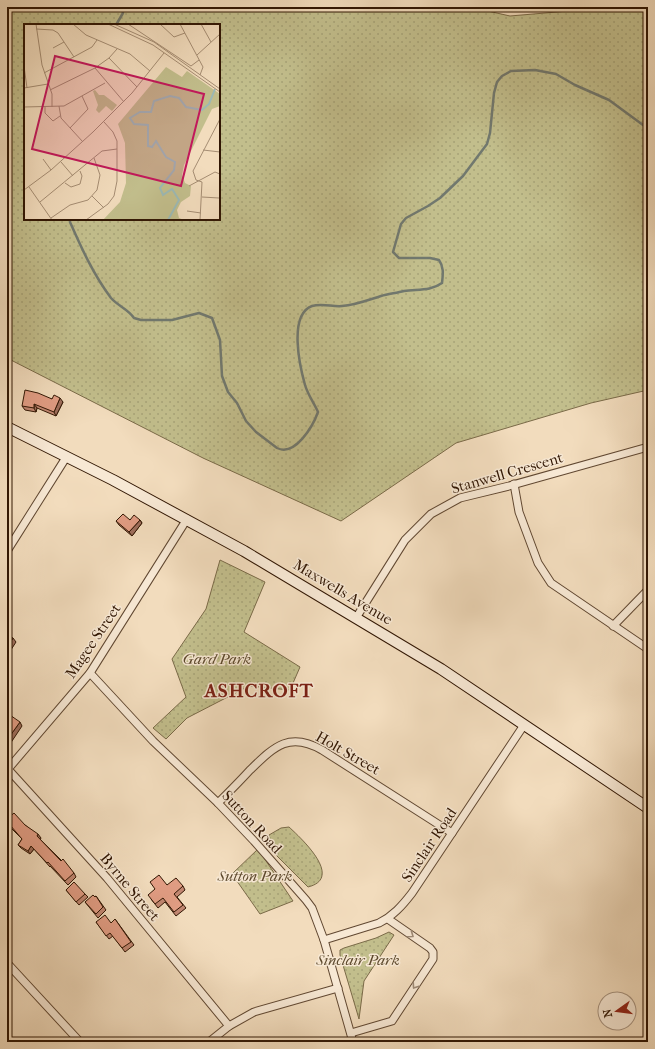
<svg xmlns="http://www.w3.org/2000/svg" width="655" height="1049" font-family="'IM FELL French Canon',serif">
<defs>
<pattern id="park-dots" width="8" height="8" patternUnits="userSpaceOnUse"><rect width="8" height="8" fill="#c2be8c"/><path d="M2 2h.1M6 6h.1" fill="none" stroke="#a7a377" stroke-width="1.8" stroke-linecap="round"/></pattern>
</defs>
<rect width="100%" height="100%" fill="#f2dcbd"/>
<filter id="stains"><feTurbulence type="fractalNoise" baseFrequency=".005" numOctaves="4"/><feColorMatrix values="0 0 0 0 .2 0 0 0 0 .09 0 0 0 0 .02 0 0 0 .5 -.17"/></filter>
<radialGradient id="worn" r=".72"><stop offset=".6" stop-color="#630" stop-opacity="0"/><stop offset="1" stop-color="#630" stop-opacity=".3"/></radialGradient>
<g fill="url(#park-dots)" stroke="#7a6a48" fill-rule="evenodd">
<path d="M7 7H470L510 16 580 10 584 7H648V390L591 403 456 443 341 521 203 458 7 358ZM25 25H219V219H25Z"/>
<polygon points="220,560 265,582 244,632 300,667 290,690 249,686 187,718 166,739 153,728 186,697 172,659 206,609"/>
<path d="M289 827C302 839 344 878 308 887L270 849 267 843 269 835 281 828Z"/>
<polygon points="258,849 293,901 260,914 232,874"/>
<polygon points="389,932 394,935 364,981 359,1019 340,955 340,950 344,948 376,938"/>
</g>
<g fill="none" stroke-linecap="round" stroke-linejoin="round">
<g stroke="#71786e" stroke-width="2.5">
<polyline points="116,25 123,13 121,7"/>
<path d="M70 219V222C82 249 93 274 111 298 118 306 128 309 134 318L141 320H172L199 313 212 318 220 340 222 376 228 392 237 403 246 421 256 432 277 448C295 457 313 426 318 412 314 403 308 395 305 385 300 367 288 315 312 306 322 303 333 307 342 306 356 305 368 300 381 296 388 294 396 293 404 291 418 289 431 291 442 283 443 274 444 267 439 260L430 258H399L393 252 401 224 406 218 428 206 440 198 463 176 487 144 490 133 494 93 497 82 502 76 511 71 535 70 556 74 575 85 609 100 643 125 648 127"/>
</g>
<defs>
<g id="street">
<polyline points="514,484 519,512 538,563 551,583 648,649"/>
<polyline points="7,551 67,456"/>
<polyline points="356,618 405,540 431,514 460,498 509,486 648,447"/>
<polyline points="613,626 648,590"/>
<polyline points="90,673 153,741 218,803 254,841 306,900 312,908 324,940 353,1042"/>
<polyline points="7,768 107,878 229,1026"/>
<polyline points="8,769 90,673 187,519"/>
<path d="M218 803C229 792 240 781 250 770 274 747 289 731 322 750L452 833"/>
<path d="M324 940 379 923C393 916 402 906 412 893L524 725"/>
<polyline points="7,963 80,1042"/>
<polyline points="351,1033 392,1021 433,959 433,952 430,948 388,919"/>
<polyline points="209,1042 229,1026 254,1012 338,988"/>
</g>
<polyline id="secondary" points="7,427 113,480 244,551 441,669 648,808"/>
</defs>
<use href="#street" stroke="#614832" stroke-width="9"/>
<use href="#secondary" stroke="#311603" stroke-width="12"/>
<use href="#street" stroke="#f7e8d4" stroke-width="7"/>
<use href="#secondary" stroke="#f7e8d4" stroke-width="10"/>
</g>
<g fill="#c28772" stroke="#311603">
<polygon points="52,399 63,402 56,416 37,408 36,412 25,410 22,406"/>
<polygon points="130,520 140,520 142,523 132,536 119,525 116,521"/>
<polygon points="7,819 25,825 41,838 40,839 74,873 76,877 68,885 50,866 50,867 34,849 30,854 21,848 18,845 22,839 12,829 10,832 7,829"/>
<polygon points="167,885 183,886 185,890 177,897 186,908 176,916 165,902 158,908 151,899"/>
<polygon points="66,890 85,894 88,897 79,905"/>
<polygon points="96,896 106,910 98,918 85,902"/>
<polygon points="115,919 134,945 125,952 113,936 109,939 96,922 111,923"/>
</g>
<g fill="#9e6e5c" stroke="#311603">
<polygon points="60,398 63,402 56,416 54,412"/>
<polygon points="34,404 37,408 36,412 34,408"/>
<polygon points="140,520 142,523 132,536 129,532"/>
<polygon points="13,638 16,642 7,656 7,648"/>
<polygon points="20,722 22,726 10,744 7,740"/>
<polygon points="38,834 41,838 40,840 37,836"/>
<polygon points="31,846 34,849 30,854 28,851"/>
</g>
<g fill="#e29d84" stroke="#311603">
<polygon points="25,390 38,393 52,399 54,395 60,398 54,412 34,404 34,408 22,406"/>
<polygon points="123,514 130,520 134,515 140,520 129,532 116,521"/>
<polygon points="7,634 13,638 7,648"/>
<polygon points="7,713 20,722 7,740"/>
<polygon points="14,813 25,825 38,834 37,836 61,861 63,859 74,873 65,881 48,862 47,863 31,846 28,851 18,845 22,839 10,825 7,828 7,819"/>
<polygon points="159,875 167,885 176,878 183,886 174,894 183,905 174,912 163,898 155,904 148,895 155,889 150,882"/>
<polygon points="74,882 85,894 76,902 66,890"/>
<polygon points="93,895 95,897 96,896 103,907 96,914 85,902"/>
<polygon points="105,915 111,923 115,919 131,942 122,948 110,933 106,936 96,922"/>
</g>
<defs><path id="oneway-chevron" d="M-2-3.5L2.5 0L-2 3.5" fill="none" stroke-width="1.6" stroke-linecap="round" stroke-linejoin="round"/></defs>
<g stroke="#9e8a76">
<use href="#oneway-chevron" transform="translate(411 935) rotate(35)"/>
<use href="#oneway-chevron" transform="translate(415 986) rotate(124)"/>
</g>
<g text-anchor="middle" stroke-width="3" stroke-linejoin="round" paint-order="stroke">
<g font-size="15" fill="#311603" stroke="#f7e8d4">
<text transform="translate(507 473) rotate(-16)" y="5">Stanwell Crescent</text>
<text transform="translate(343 592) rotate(31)" y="5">Maxwells Avenue</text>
<text transform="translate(93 641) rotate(-56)" y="5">Magee Street</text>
<text transform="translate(348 753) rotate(30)" y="5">Holt Street</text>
<text transform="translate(252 822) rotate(47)" y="5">Sutton Road</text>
<text transform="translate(429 845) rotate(-56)" y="5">Sinclair Road</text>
<text transform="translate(130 887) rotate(50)" y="5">Byrne Street</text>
</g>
<g font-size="15" font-style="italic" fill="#5c482c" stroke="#f7e8d4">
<text x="217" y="664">Gard Park</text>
<text x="255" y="881">Sutton Park</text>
<text x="358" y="965">Sinclair Park</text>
</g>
<g font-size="19" font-weight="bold" letter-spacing="1" fill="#7a1f14" stroke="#f7e8d4">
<text x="259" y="697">ASHCROFT</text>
</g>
</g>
<g transform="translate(24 24)">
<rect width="196" height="196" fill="#f2dcbd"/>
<path d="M142 43 158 53 163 47 196 70V82L188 85 160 141 158 151 161 159 167 162 166 172 157 178 153 186 155 194 160 196H79L96 178 102 159 101 119 94 100ZM71 66 75 71H80L93 81 88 87 82 82 75 89 72 86 74 81 69 67Z" fill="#c2be8c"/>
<path fill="none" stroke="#9cbab6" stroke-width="2" d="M144 196 155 176 148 165 139 171 136 164 150 146 151 138 142 133 132 117 128 123 124 122V101L110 100 106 94 116 88H127L130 77 146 72 155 74 162 83 178 86 185 80 191 65"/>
<path fill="none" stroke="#a58d73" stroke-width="1" d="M12 0 18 41 28 70V83M49 0 62 11 106 30 126 47M84 0 129 21 196 68M90 0 130 18 196 65M104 0 167 42 175 36M136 0 150 13 161 9M156 0 179 43 176 51M177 0 187 18M12 5 29 6 34 9 50 33M29 24 40 18M173 31 196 10M85 34 113 63M0 42 3 64M71 44 100 78M20 49 68 23 73 16M0 64 24 60M26 66 71 44 85 34 93 25M35 82 37 94 59 118M0 83 40 82 81 59M21 83V89L29 97 36 92M0 96V83M46 104 64 85 58 72M179 126 196 128M19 135 27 146M37 138 49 152M41 159 47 163 56 160 58 152 56 147M165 162 191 148 196 150M5 163 28 196M0 166 27 146 69 108 108 69 140 29M68 172 80 184M178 173 195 174M16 178 78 127 93 125M163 187 177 189M27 194 46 181 64 176 73 166 76 151 70 134M62 196 84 180 90 172 93 157V117L89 108 80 98M176 196 178 158 172 156 169 147 196 95"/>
<path fill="#c2185b" fill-opacity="0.15" stroke="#c2185b" stroke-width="2" d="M31 32 180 70 157 162 8 125Z"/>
<rect width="196" height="196" fill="none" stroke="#311603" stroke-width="2"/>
</g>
<rect width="655" height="1049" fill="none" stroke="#f2dcbd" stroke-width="24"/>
<rect x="8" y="8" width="639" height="1033" fill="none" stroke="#311603" stroke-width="2"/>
<rect x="12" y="12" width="631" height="1025" fill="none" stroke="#311603"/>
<g transform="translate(617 1011) rotate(256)"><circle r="19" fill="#f7e8d4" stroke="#a89480"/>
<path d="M0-3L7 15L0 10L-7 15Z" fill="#8f2418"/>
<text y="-6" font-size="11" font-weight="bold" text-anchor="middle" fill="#311603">N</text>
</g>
<rect width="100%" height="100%" filter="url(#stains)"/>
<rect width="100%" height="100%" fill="url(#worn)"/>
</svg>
